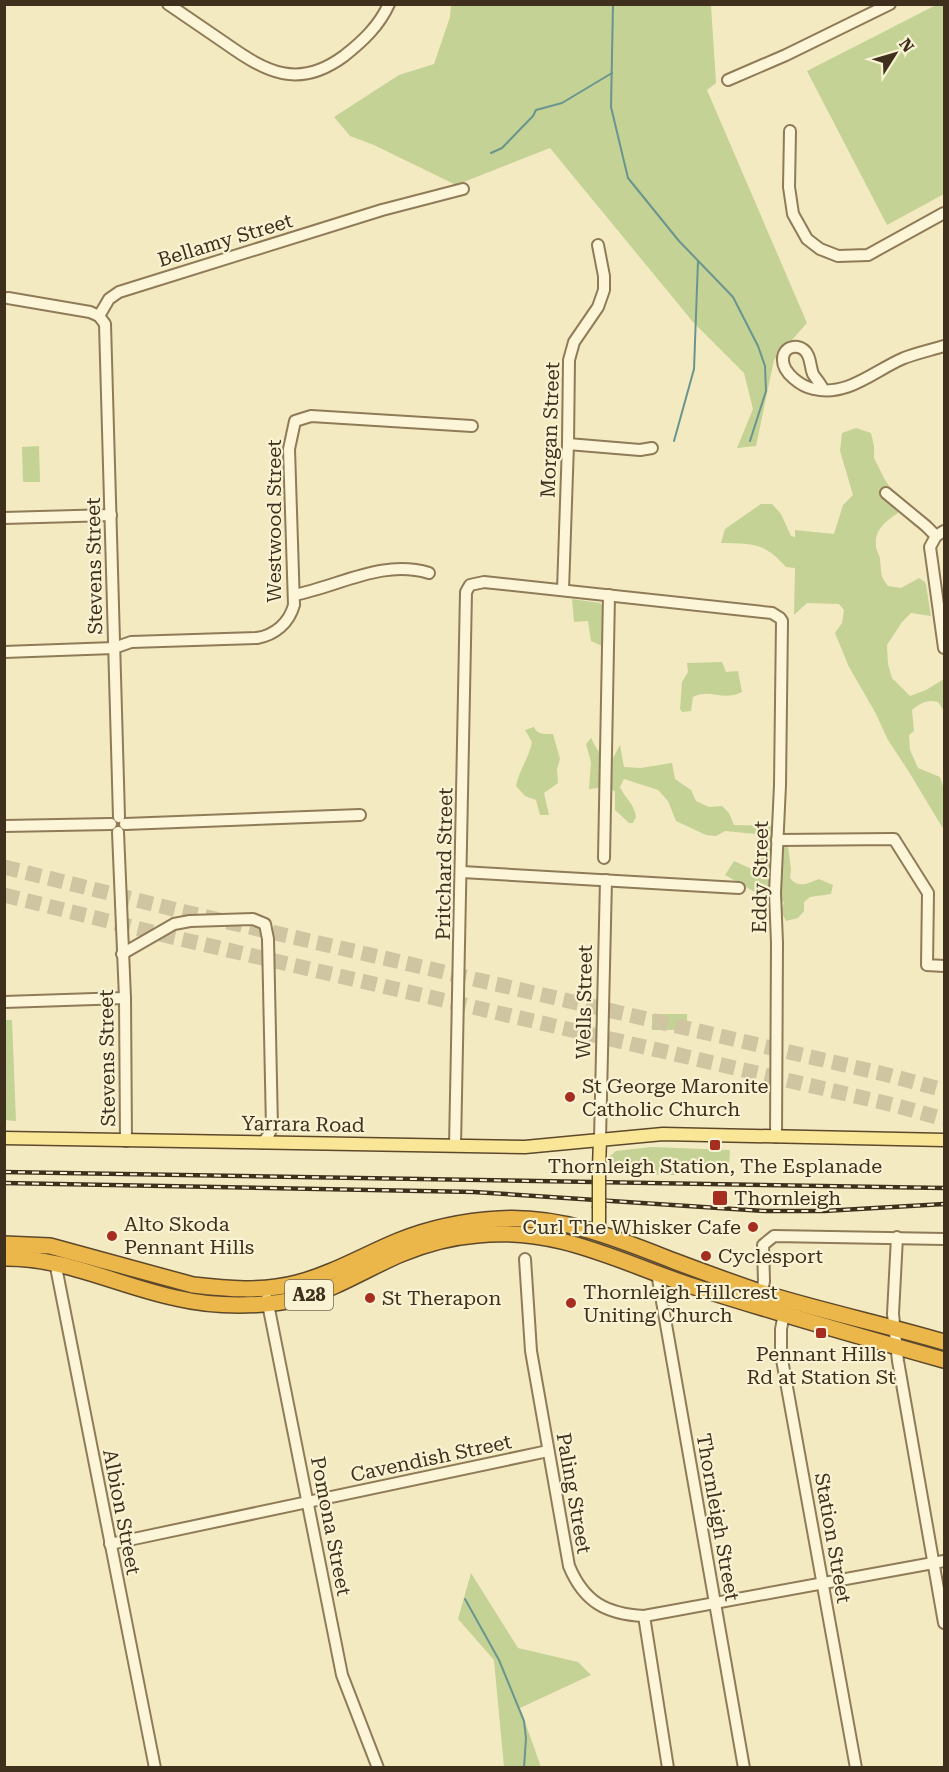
<svg xmlns="http://www.w3.org/2000/svg" width="949" height="1772" font-family="'Roboto Serif',serif">
<rect width="100%" height="100%" fill="#f3eac2"/>
<g fill="#c4d295">
<polygon points="938,4 944,5 944,194 887,225 807,71"/>
<polygon points="451,5 711,5 716,83 707,90 807,323 774,360 756,446 737,448 753,409 744,373 693,322 550,148 456,185 374,145 350,136 334,117 399,75 434,64 450,17"/>
<path d="M856 428 871 433 874 446V458L885 480 894 493 898 513C886 521 874 530 876 546 876 551 880 555 880 560 882 573 879 574 888 586L901 588 919 578 925 582 926 585 931 616 911 613 902 622 887 645 888 664 892 678 910 696 926 690 944 679V711L938 702C926 699 921 703 912 710L914 731 909 735 910 750 918 768 940 777 944 789V828L942 827 909 772 888 740 875 712 849 667 835 633 842 623 844 610 839 604 807 603 794 615 795 568 786 567C764 542 753 544 721 543L725 529 761 504H772L781 514 791 536 795 537V530L834 534 843 505 853 495 840 451 842 433Z"/>
<polygon points="39,446 40,482 23,482 22,447"/>
<polygon points="572,599 600,603 605,608 605,640 602,646 591,641 588,621 574,622"/>
<path d="M722 662 726 672 738 671 742 692C722 702 710 688 693 697L691 711 682 712 680 709 682 682 688 672 687 663Z"/>
<path d="M534 727C537 735 546 734 553 734L560 759 557 769 558 783 544 793 549 815H540L536 800 525 796 516 786C519 770 529 758 532 742L525 730Z"/>
<path d="M591 738C596 747 601 760 613 758L620 745 624 767 641 768 672 763 675 779 691 790 696 801 709 807 722 806 729 813 734 825 772 826V837L788 846 791 869 790 878C799 889 808 883 819 879L833 885 831 894 810 897 804 902V911L798 918 786 921 781 912 784 902 760 895 725 875 734 861 758 872 765 839 757 834 725 831 716 836 706 835 676 821 668 801 658 790 624 779 620 787C626 800 634 803 636 817L633 823H629L615 810V791L599 788 589 789 591 762 586 744Z"/>
<rect x="652" y="1014" width="35" height="16"/>
<polygon points="5,1020 12,1020 16,1121 5,1120"/>
<polygon points="651,1147 730,1150 729,1166 687,1167 686,1175 608,1174 608,1158 616,1151"/>
<polygon points="471,1573 518,1648 578,1662 591,1675 520,1708 541,1767 504,1767 494,1660 458,1619"/>
</g>
<g fill="none" stroke-linecap="round" stroke-linejoin="round">
<g stroke="#6a958f" stroke-width="2">
<polyline points="613,4 611,107 628,178 679,241 733,297 758,346 765,366 766,391 750,441"/>
<polyline points="491,153 502,148 533,116 536,110 562,103 612,73"/>
<polyline points="674,441 694,369 698,261"/>
<polyline points="465,1599 499,1660 524,1721 526,1738 524,1768"/>
</g>
<g stroke="#cfc5a1" stroke-width="15" stroke-dasharray="15 8" stroke-linecap="butt">
<polyline points="4,867 185,912 884,1074 944,1090"/>
<polyline points="4,895 172,937 894,1105 944,1119"/>
</g>
<defs>
<g id="minor">
<path d="M168 4C187 17 206 30 225 43 266 72 298 90 344 56 363 41 379 26 389 4"/>
<polyline points="728,80 786,55 890,4"/>
<polyline points="790,131 789,187 793,214 807,239 820,249 838,256 868,255 944,213"/>
<polyline points="8,298 90,312 99,316 105,324 119,817"/>
<polyline points="99,316 109,299 119,292 382,210 463,189"/>
<path d="M823 389C821 384 816 379 813 374 810 367 811 358 806 352 799 343 783 346 783 359 782 373 802 387 814 389 848 397 875 370 904 358 917 353 931 350 944 346"/>
<polyline points="568,444 640,450 652,448"/>
<polyline points="886,493 926,526 936,536"/>
<polyline points="4,518 111,515"/>
<polyline points="944,531 936,536 930,547 944,648"/>
<polyline points="563,590 568,444 569,360 574,342 598,307 604,290 604,276 598,245"/>
<path d="M294 595C340 586 382 559 429 573"/>
<path d="M4 652 114 648 131 642 257 638C275 635 289 623 294 605L289 449 295 421 311 416 472 426"/>
<polyline points="125,824 360,815"/>
<polyline points="4,826 111,824"/>
<polyline points="118,832 125,998 126,1141"/>
<polyline points="777,840 894,839 928,893 927,965 944,966"/>
<polyline points="604,858 609,595"/>
<polyline points="462,872 739,888"/>
<polyline points="122,954 174,924 190,921 253,919 265,924 268,939 272,1128 268,1136 262,1143"/>
<polyline points="4,1002 125,998"/>
<polyline points="600,1139 606,880"/>
<polyline points="455,1146 466,592 470,585 484,582 772,613 780,618 782,621 780,785 775,893 777,943 776,1137"/>
<polyline points="897,1237 893,1314 898,1361 944,1623"/>
<path d="M525 1259 531 1351 569 1566C584 1602 606 1614 644 1616L944 1561"/>
<polyline points="55,1262 155,1768"/>
<polyline points="657,1273 744,1768"/>
<polyline points="762,1292 764,1281 763,1245 774,1236 944,1239"/>
<polyline points="267,1299 342,1675 378,1768"/>
<polyline points="784,1314 781,1329 781,1354 856,1768"/>
<polyline points="110,1544 548,1451"/>
<polyline points="644,1616 668,1768"/>
</g>
<g id="major">
<polyline points="4,1138 525,1147 663,1134 944,1140"/>
<polyline points="599,1168 600,1139"/>
<polyline points="599,1233 599,1208"/>
</g>
<g id="highway">
<path d="M4 1244 50 1246 193 1285C227 1289 263 1292 297 1283 332 1274 364 1255 398 1241 430 1228 464 1221 499 1219 561 1215 618 1239 674 1261 703 1272 731 1282 760 1292 821 1311 883 1324 944 1342"/>
<path d="M4 1258C65 1257 118 1286 176 1298 197 1303 218 1305 239 1305 260 1305 282 1303 302 1298 337 1288 368 1268 401 1254 425 1244 451 1237 477 1235 557 1226 621 1263 695 1287 777 1313 861 1337 944 1360"/>
</g>
</defs>
<use href="#minor" stroke="#8f7b57" stroke-width="14"/>
<use href="#major" stroke="#5d482c" stroke-width="15"/>
<use href="#highway" stroke="#5d482c" stroke-width="18"/>
<use href="#minor" stroke="#fcf5d7" stroke-width="10"/>
<use href="#major" stroke="#fae697" stroke-width="12"/>
<use href="#highway" stroke="#ebb64a" stroke-width="15"/>
<defs>
<g id="rail">
<polyline points="4,1172 944,1188"/>
<polyline points="4,1183 474,1192 765,1211 824,1211 944,1204"/>
</g>
</defs>
<use href="#rail" stroke="#3e301d" stroke-width="4.5"/>
<use href="#rail" stroke="#f9f2d3" stroke-width="2" stroke-dasharray="7" stroke-linecap="butt"/>
<defs>
<polyline id="major-bridge" points="599,1208 599,1168"/>
</defs>
<use href="#major-bridge" stroke="#5d482c" stroke-width="15" stroke-linecap="butt"/>
<use href="#major-bridge" stroke="#fae697" stroke-width="12"/>
</g>
<g fill="#a52e20" stroke="#f9f2d3" stroke-width="2">
<circle cx="570" cy="1097" r="6"/>
<rect x="709" y="1139" width="12" height="12" rx="3"/>
<rect x="712" y="1190" width="16" height="16" rx="3"/>
<circle cx="753" cy="1227" r="6"/>
<circle cx="112" cy="1236" r="6"/>
<circle cx="706" cy="1256" r="6"/>
<circle cx="370" cy="1298" r="6"/>
<circle cx="571" cy="1303" r="6"/>
<rect x="815" y="1327" width="12" height="12" rx="3"/>
</g>
<g text-anchor="middle" stroke-width="4.5" stroke-linejoin="round" paint-order="stroke">
<rect fill="#f9f2d3" stroke="#766a54" stroke-width="1.5" x="285" y="1280" width="48" height="30" rx="4.5"/>
<g font-size="18" font-weight="bold" fill="#3e301d">
<text x="309" y="1301">A28</text>
</g>
<g font-size="20" fill="#3e301d" stroke="#f9f2d3">
<text transform="translate(225 240) rotate(-17)" y="7">Bellamy Street</text>
<text transform="translate(550 430) rotate(-88)" y="7">Morgan Street</text>
<text transform="translate(274 521) rotate(-90)" y="7">Westwood Street</text>
<text transform="translate(94 566) rotate(-91)" y="7">Stevens Street</text>
<text transform="translate(444 864) rotate(-89)" y="7">Pritchard Street</text>
<text transform="translate(760 877) rotate(-89)" y="7">Eddy Street</text>
<text transform="translate(584 1002) rotate(-89)" y="7">Wells Street</text>
<text transform="translate(107 1058) rotate(-91)" y="7">Stevens Street</text>
<text transform="translate(303 1124) rotate(1)" y="7">Yarrara Road</text>
<text transform="translate(431 1458) rotate(-12)" y="7">Cavendish Street</text>
<text transform="translate(574 1493) rotate(80)" y="7">Paling Street</text>
<text transform="translate(122 1512) rotate(79)" y="7">Albion Street</text>
<text transform="translate(718 1517) rotate(80)" y="7">Thornleigh Street</text>
<text transform="translate(331 1526) rotate(79)" y="7">Pomona Street</text>
<text transform="translate(833 1538) rotate(80)" y="7">Station Street</text>
</g>
<g font-size="20" fill="#3e301d" stroke="#f9f2d3" text-anchor="start">
<text x="582" y="1093">St George Maronite<tspan x="582" dy="23">Catholic Church</tspan></text>
<text x="715" y="1173" text-anchor="middle">Thornleigh Station, The Esplanade</text>
<text x="734" y="1205">Thornleigh</text>
<text x="124" y="1231">Alto Skoda<tspan x="124" dy="23">Pennant Hills</tspan></text>
<text x="741" y="1234" text-anchor="end">Curl The Whisker Cafe</text>
<text x="718" y="1263">Cyclesport</text>
<text x="583" y="1299">Thornleigh Hillcrest<tspan x="583" dy="23">Uniting Church</tspan></text>
<text x="382" y="1305">St Therapon</text>
<text x="821" y="1361" text-anchor="middle">Pennant Hills<tspan x="821" dy="23">Rd at Station St</tspan></text>
</g>
</g>
<rect width="949" height="1772" fill="none" stroke="#3e301d" stroke-width="12"/>
<g transform="translate(895 54) rotate(53)" stroke="#f9f2d3" stroke-width="4.5" paint-order="stroke">
<path d="M0-4.5L10 22L0 15L-10 22Z" fill="#3e301d"/>
<text y="-9" font-size="16" font-weight="bold" text-anchor="middle" fill="#3e301d">N</text>
</g>
</svg>
